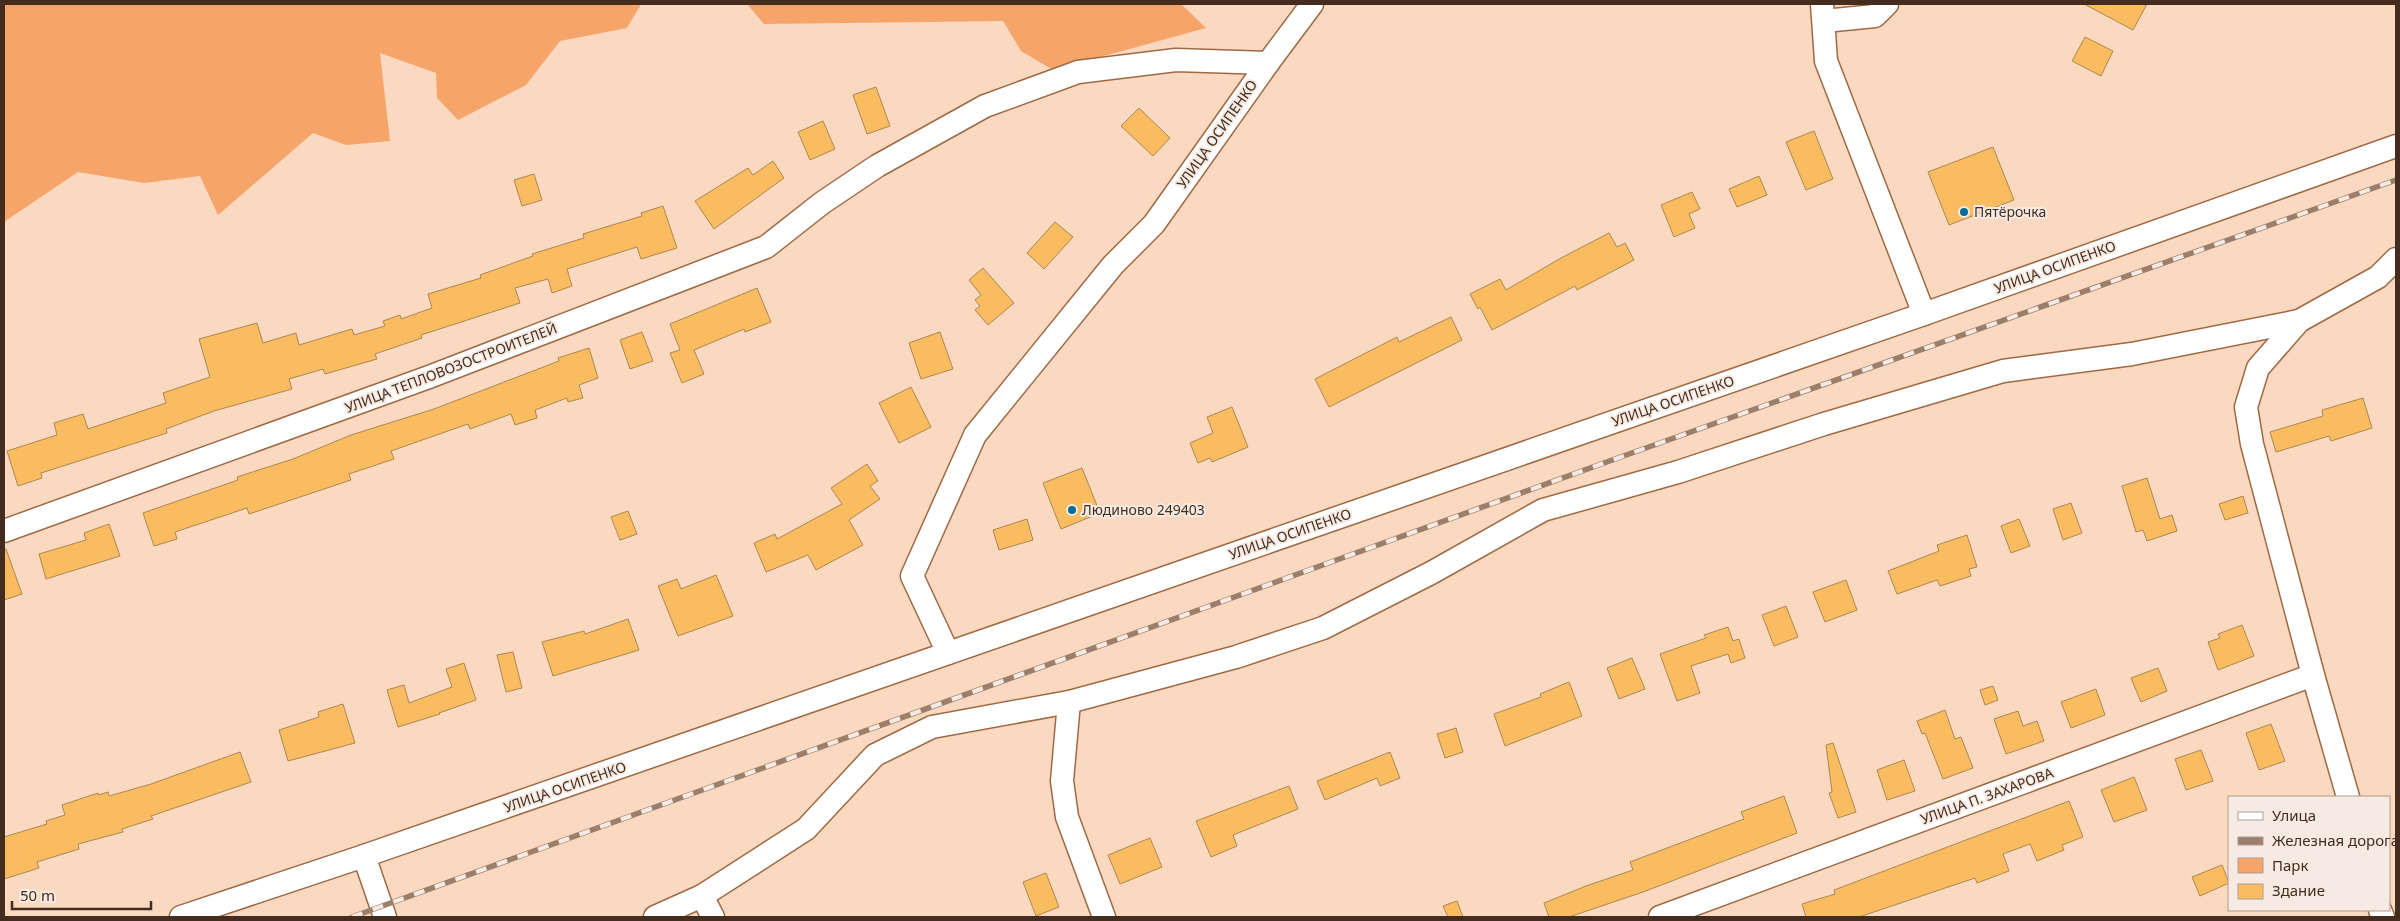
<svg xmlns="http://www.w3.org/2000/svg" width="2400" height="921" font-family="'Noto Sans',sans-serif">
<rect width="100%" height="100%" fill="#fbd8c0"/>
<g fill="#f5a46a">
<polygon points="4,4 641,4 627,28 560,41 526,85 458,120 437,98 436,73 380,53 390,141 346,145 313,133 218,215 200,176 144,183 78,172 4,222"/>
<polygon points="747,4 1181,4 1206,28 1053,70 1021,51 1003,21 764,24"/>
</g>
<g fill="#f9bc61" stroke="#ac8751">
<polygon points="2084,4 2147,4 2133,30"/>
<polygon points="2085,37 2113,51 2101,76 2072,61"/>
<polygon points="876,87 890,126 867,134 853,95"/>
<polygon points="1139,108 1170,138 1153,156 1121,126"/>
<polygon points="823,121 835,149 810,160 798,132"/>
<polygon points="1814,131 1833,179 1806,190 1786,142"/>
<polygon points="1993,147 2014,200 1949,225 1928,172"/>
<polygon points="773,161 784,178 714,229 695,201 748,168 753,175"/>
<polygon points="534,174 542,200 522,206 514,180"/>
<polygon points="1759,176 1767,195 1737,207 1729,189"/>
<polygon points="1692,192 1700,209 1689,214 1695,228 1674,237 1661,205"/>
<polygon points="663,206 677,248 641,259 637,247 567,269 572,286 552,293 548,279 515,288 520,303 421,335 422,338 375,354 377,359 325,374 323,369 289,379 292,389 214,411 166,429 167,433 41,473 42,478 18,486 7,451 57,435 54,423 83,414 88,429 166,403 163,393 210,377 199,339 257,323 263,343 296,333 299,345 352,329 354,335 385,326 383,321 400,315 401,319 432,308 428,294 481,278 480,275 533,256 532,254 584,238 583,234 642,216 641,213"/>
<polygon points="1055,222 1073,237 1044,269 1027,253"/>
<polygon points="1609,233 1617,247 1625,243 1634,260 1577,290 1575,286 1492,330 1480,307 1478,309 1470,294 1500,279 1506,290 1561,258"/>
<polygon points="983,268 1014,303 988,325 975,310 980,306 975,300 981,295 969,280"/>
<polygon points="757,288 771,322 745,332 744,329 694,350 704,374 682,383 670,353 680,350 670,324"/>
<polygon points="1451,317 1462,340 1329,407 1315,379 1397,337 1399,342"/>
<polygon points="642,332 653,361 630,369 620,340"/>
<polygon points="940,332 953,369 921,379 909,343"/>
<polygon points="589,348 598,378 579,385 583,398 568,402 567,398 535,410 537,418 515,425 511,414 470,429 468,424 391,451 394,459 349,474 351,480 249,514 247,508 175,532 177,539 154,546 143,513 238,480 237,477 293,459 351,435 434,409 559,361 558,358"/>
<polygon points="911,387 931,427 899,443 879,403"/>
<polygon points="2363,398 2372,428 2331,441 2329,436 2276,452 2270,432 2323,416 2322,410"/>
<polygon points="1232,407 1248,447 1212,462 1210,458 1198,463 1190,443 1213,433 1207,417"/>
<polygon points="867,464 878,481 870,486 880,499 849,520 863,545 816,570 808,555 766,572 754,543 775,534 777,539 842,504 831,488"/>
<polygon points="1082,468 1100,513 1061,529 1043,483"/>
<polygon points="2147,478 2160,519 2172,515 2177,531 2147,541 2143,530 2136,532 2122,486"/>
<polygon points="2243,496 2248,513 2225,520 2219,504"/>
<polygon points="2071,503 2082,533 2063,540 2053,509"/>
<polygon points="628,511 637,534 620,540 611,517"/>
<polygon points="1027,519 1033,540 999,550 993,530"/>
<polygon points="2019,519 2030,546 2011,553 2001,526"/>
<polygon points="109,524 120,556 46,579 39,554 86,540 84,533"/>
<polygon points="1967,535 1977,567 1969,569 1971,576 1940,586 1937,580 1897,594 1888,571 1939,551 1937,545"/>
<polygon points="4,549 6,549 22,594 4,600"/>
<polygon points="716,575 733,616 678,636 658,586 677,579 681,589"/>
<polygon points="1846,580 1857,610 1825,622 1813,592"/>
<polygon points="1786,606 1798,637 1774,646 1762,615"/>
<polygon points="628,619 639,650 553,676 542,642 584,631 585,634"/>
<polygon points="2242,625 2254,656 2218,670 2208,642 2220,638 2218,634"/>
<polygon points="1728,627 1733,641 1739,639 1745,658 1731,663 1728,654 1691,666 1700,693 1677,701 1660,654 1706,638 1704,635"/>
<polygon points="513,652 522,688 506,692 497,655"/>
<polygon points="1632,658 1645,689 1619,699 1607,668"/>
<polygon points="464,663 476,700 439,713 440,714 398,727 387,690 404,685 409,703 452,687 446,669"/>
<polygon points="2158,668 2167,691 2141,702 2131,678"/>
<polygon points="1569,682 1582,716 1505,746 1494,714 1541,697 1540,694"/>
<polygon points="1993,686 1998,700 1985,705 1980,690"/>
<polygon points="2096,689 2105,715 2071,728 2061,702"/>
<polygon points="343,704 355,743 288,761 279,730 319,717 318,712"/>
<polygon points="1945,710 1955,739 1961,737 1973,768 1943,779 1925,733 1922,734 1917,721"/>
<polygon points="2018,711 2023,726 2037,721 2044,741 2006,754 1994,719"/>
<polygon points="2271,724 2285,761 2259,770 2246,733"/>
<polygon points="1456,728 1463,752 1445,758 1437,734"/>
<polygon points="1833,743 1856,812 1838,818 1829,793 1832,792 1826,745"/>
<polygon points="2201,750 2213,781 2186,790 2175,759"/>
<polygon points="240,752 251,782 151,816 153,819 122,829 123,832 78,844 79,849 37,862 39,868 4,879 4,837 47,824 46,821 65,815 62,805 98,793 98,795 108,792 109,796 151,784"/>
<polygon points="1390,752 1400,778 1380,786 1377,778 1325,800 1317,781"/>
<polygon points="1904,760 1915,791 1887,800 1877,770"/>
<polygon points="2134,777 2147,810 2114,822 2101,790"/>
<polygon points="1289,786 1298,809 1233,835 1237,846 1211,857 1196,821"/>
<polygon points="1784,796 1797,833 1643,892 1569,917 1549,917 1544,903 1586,886 1633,870 1630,862 1744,819 1741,812"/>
<polygon points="2069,801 2083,837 2062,845 2064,850 2037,861 2030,844 2003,854 2009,871 1977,883 1975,878 1859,917 1806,917 1802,904 1835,894 1834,890"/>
<polygon points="1150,838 1162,867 1120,884 1108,855"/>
<polygon points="2222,865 2229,883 2200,896 2192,877"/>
<polygon points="1046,873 1059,907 1036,916 1023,882"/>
<polygon points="1457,901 1463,917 1448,917 1443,906"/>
</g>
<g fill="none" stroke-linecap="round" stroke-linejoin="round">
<defs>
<g id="minor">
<polyline points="1822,4 1826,61 1924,314"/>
<polyline points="1824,21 1875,16 1887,4"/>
<polyline points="4,531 429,377 766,247 822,203 877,166 985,106 1078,72 1176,60 1268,63"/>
<polyline points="948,653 912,576 975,435 1113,265 1154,224 1268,63 1312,4"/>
<polyline points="1069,702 1062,781 1067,817 1104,917"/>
<polyline points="2348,797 2313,675 2252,444 2246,407 2258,368 2299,321 2378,277 2396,259"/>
<polyline points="364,856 385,917"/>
<polyline points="702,896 713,917"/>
<polyline points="2380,910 2383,917"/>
<polyline points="181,917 364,856 1924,314 2396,146"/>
<polyline points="655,917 702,896 806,829 875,755 932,727 1069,702 1236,657 1323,628 1431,573 1543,510 1678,472 1824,424 2003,371 2132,354 2299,321"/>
<polyline points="1660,917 2313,675"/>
</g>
</defs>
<use href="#minor" stroke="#9e6a45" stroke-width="25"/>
<use href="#minor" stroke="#fff" stroke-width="22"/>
<defs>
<polyline id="rail" points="352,917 1615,459 2396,180"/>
</defs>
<use href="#rail" stroke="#9b7f6b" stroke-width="5.5"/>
<use href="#rail" stroke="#f6eae2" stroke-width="4" stroke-dasharray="11" stroke-linecap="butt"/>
</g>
<g fill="#006d99" stroke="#f6eae2" stroke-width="2">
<circle cx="1964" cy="212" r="5"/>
<circle cx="1072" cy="510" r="5"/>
</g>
<g text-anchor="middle" stroke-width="4" stroke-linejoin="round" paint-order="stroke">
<g font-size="14" fill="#442d1e" stroke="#f6eae2">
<text transform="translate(1217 134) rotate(-55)" y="5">УЛИЦА ОСИПЕНКО</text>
<text transform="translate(2055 267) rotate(-20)" y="5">УЛИЦА ОСИПЕНКО</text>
<text transform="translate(451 368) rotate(-21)" y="5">УЛИЦА ТЕПЛОВОЗОСТРОИТЕЛЕЙ</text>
<text transform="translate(1673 401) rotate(-19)" y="5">УЛИЦА ОСИПЕНКО</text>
<text transform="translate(1290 534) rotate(-19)" y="5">УЛИЦА ОСИПЕНКО</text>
<text transform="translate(565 787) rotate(-19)" y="5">УЛИЦА ОСИПЕНКО</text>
<text transform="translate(1987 796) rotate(-20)" y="5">УЛИЦА П. ЗАХАРОВА</text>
</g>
<g font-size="14" fill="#442d1e" stroke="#f6eae2" text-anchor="start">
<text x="1974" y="217">Пятёрочка</text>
<text x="1082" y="515">Людиново 249403</text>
</g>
</g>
<rect width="2400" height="921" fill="none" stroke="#442d1e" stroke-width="10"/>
<rect x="2228" y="796" width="162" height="115" fill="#f6eae2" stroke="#af9e94"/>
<rect x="2238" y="812" width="25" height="8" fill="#ffffff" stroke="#af9e94"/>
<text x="2272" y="821" font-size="15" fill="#442d1e">Улица</text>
<rect x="2238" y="837" width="25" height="8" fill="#9b7f6b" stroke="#af9e94"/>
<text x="2272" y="846" font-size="15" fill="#442d1e">Железная дорога</text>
<rect x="2238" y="858" width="25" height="15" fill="#f5a46a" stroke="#af9e94"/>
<text x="2272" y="871" font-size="15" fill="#442d1e">Парк</text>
<rect x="2238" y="884" width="25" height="15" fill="#f9bc61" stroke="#af9e94"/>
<text x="2272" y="896" font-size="15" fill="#442d1e">Здание</text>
<path d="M12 901v8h139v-8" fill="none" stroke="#442d1e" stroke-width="2.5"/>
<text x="20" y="901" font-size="15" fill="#442d1e" stroke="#f6eae2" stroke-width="4" paint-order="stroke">50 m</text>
</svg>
